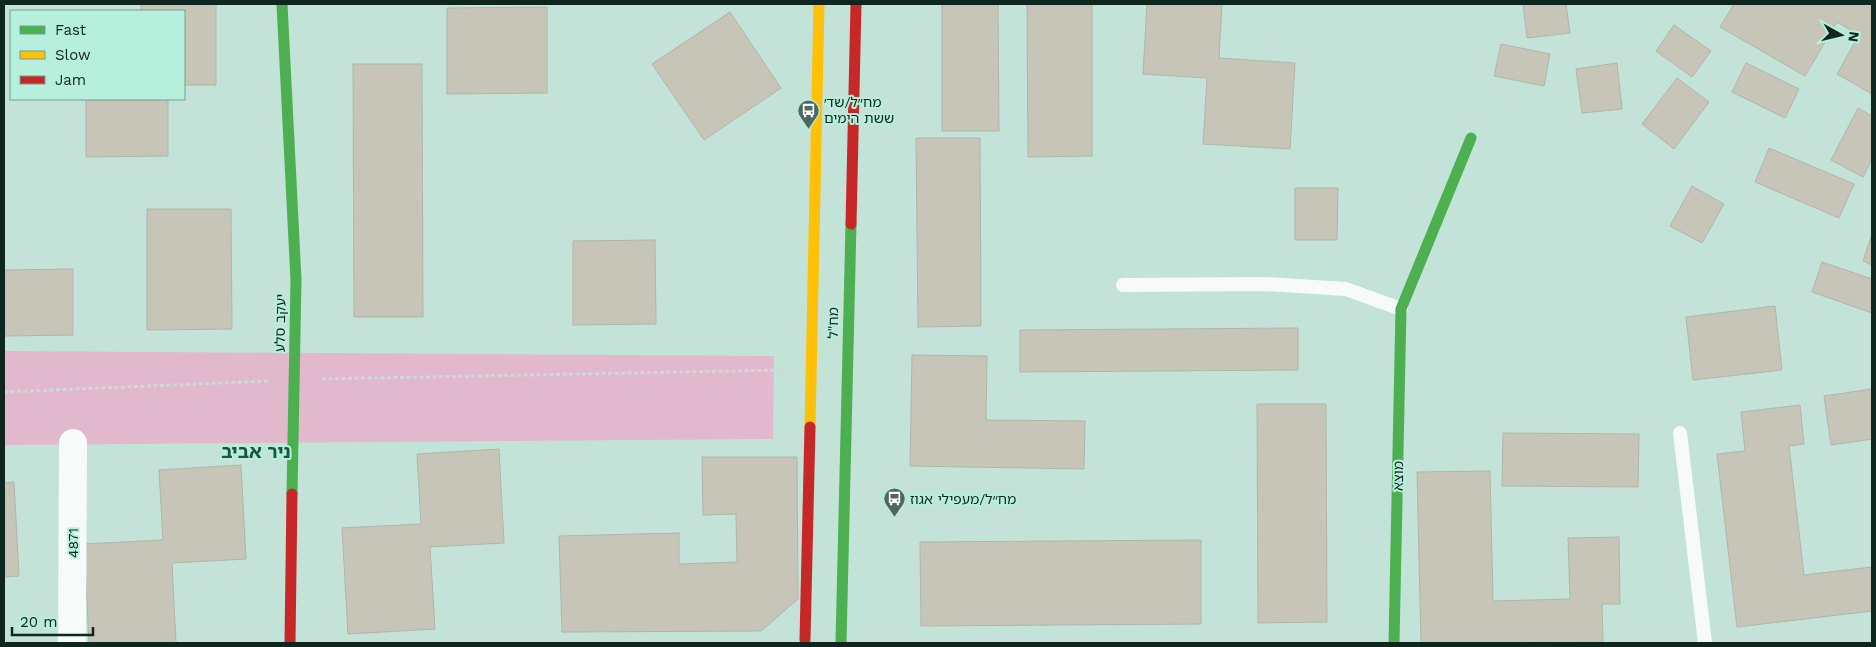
<svg xmlns="http://www.w3.org/2000/svg" width="1876" height="647" font-family="'Work Sans','Noto Sans Hebrew',sans-serif">
<rect width="100%" height="100%" fill="#c3e2d8"/>
<polygon fill="#e2b9cc" points="4,351 774,356 773,439 4,445"/>
<g fill="#c7c5b7" stroke="#b0b6ad">
<polygon points="141,4 216,4 216,85 184,85 184,11 141,11"/>
<polygon points="942,4 998,4 999,131 942,131"/>
<polygon points="1027,4 1092,4 1092,156 1028,157"/>
<polygon points="1147,4 1222,4 1219,58 1295,63 1290,149 1203,144 1207,78 1143,74"/>
<polygon points="1523,4 1566,4 1570,33 1527,38"/>
<polygon points="1734,4 1872,4 1872,94 1837,74 1859,35 1837,22 1805,76 1720,27"/>
<polygon points="547,7 547,93 447,94 447,8"/>
<polygon points="730,12 781,88 704,140 652,64"/>
<polygon points="1674,25 1711,51 1692,77 1656,51"/>
<polygon points="1501,44 1550,54 1544,86 1494,76"/>
<polygon points="1617,63 1622,109 1582,113 1576,69"/>
<polygon points="1746,63 1799,89 1785,118 1732,92"/>
<polygon points="353,64 422,64 423,317 354,317"/>
<polygon points="1677,78 1709,102 1674,149 1642,124"/>
<polygon points="86,99 168,99 168,156 86,157"/>
<polygon points="1858,108 1872,116 1872,159 1863,177 1831,160"/>
<polygon points="916,138 980,138 981,326 918,327"/>
<polygon points="1769,148 1854,184 1839,218 1755,182"/>
<polygon points="1692,186 1724,204 1702,243 1670,226"/>
<polygon points="1295,188 1338,188 1337,240 1295,240"/>
<polygon points="147,209 231,209 232,329 147,330"/>
<polygon points="1872,234 1872,265 1863,261"/>
<polygon points="655,240 656,324 573,325 573,241"/>
<polygon points="1822,262 1872,279 1872,313 1812,292"/>
<polygon points="73,269 73,335 4,336 4,270"/>
<polygon points="1775,306 1782,370 1693,380 1686,317"/>
<polygon points="1298,328 1298,370 1020,372 1020,330"/>
<polygon points="912,355 987,356 986,420 1085,421 1084,469 910,466"/>
<polygon points="1872,389 1872,439 1831,445 1824,396"/>
<polygon points="1257,404 1326,404 1327,622 1258,623"/>
<polygon points="1800,405 1804,444 1789,446 1804,575 1872,567 1872,611 1737,627 1717,454 1745,451 1741,412"/>
<polygon points="1503,433 1639,434 1638,487 1502,486"/>
<polygon points="499,449 504,543 430,547 435,629 348,634 342,528 421,524 417,454"/>
<polygon points="702,457 797,457 798,599 761,631 562,632 559,536 679,533 679,564 737,562 736,514 703,515"/>
<polygon points="241,465 246,559 172,563 176,643 89,643 84,544 163,540 159,470"/>
<polygon points="1490,471 1493,601 1570,599 1568,538 1619,537 1620,604 1602,604 1603,642 1421,643 1417,472"/>
<polygon points="14,482 19,576 4,577 4,483"/>
<polygon points="1201,540 1201,624 921,626 920,542"/>
</g>
<g fill="none" stroke-linecap="round" stroke-linejoin="round">
<g stroke="#ced8d5" stroke-width="3" stroke-dasharray="4 2.5" stroke-linecap="butt">
<polyline points="322,379 785,370"/>
<polyline points="4,392 268,381"/>
</g>
<g stroke="#f6fbf9" stroke-width="14">
<polyline points="1123,285 1265,284 1346,289 1401,309"/>
<polyline points="1680,433 1705,643"/>
</g>
<polyline stroke="#f6fbf9" stroke-width="28" points="72,643 73,443"/>
<g stroke="#4caf50" stroke-width="11">
<polyline points="282,4 296,280 292,494"/>
<polyline points="841,643 851,224"/>
<polyline points="1394,643 1401,309 1471,138"/>
</g>
<polyline stroke="#ffc107" stroke-width="11" points="810,427 819,4"/>
<g stroke="#c62828" stroke-width="11">
<polyline points="851,224 856,4"/>
<polyline points="805,640 810,427"/>
<polyline points="290,643 292,494"/>
</g>
</g>
<defs>
<symbol id="bus-pin" viewBox="-11 -11 22 30"><path d="M0 17L-7.5 6A9.5 9.5 0 1 1 7.5 6Z" fill="#4e6860" stroke="#b6efdc"/><path d="M-5-6H5V4H4V6H2V4H-2V6H-4V4H-5ZM-3.5-4V0h7V-4ZM-3.5 1.2v1.5H-2V1.2ZM2 1.2v1.5H3.5V1.2Z" fill="#fff"/></symbol>
</defs>
<g fill-rule="evenodd">
<use href="#bus-pin" x="796" y="98" width="25" height="34"/>
<use href="#bus-pin" x="882" y="486" width="25" height="34"/>
</g>
<g text-anchor="middle" stroke-width="4" stroke-linejoin="round" paint-order="stroke">
<g font-size="14" fill="#0f261f" stroke="#b6efdc" text-anchor="start">
<text x="824" y="107">מח״ל/שד׳<tspan x="824" dy="16">ששת הימים</tspan></text>
<text x="910" y="504">מח״ל/מעפילי אגוז</text>
</g>
<g font-size="14" fill="#0f261f" stroke="#b6efdc">
<text transform="translate(280 323) rotate(-89)" y="5">יעקב סלע</text>
<text transform="translate(833 323) rotate(-89)" y="5">מח"ל</text>
<text transform="translate(1398 476) rotate(-89)" y="5">מוצא</text>
<text transform="translate(73 543) rotate(-90)" y="5">4871</text>
</g>
<g font-size="19" font-weight="bold" fill="#1d5446" stroke="#b6efdc">
<text x="256" y="458">ניר אביב</text>
</g>
</g>
<rect width="1876" height="647" fill="none" stroke="#0f261f" stroke-width="10"/>
<rect x="10" y="10" width="175" height="90" fill="#b6efdc" stroke="#739f90"/>
<rect x="20" y="26" width="25" height="8" fill="#4caf50" stroke="#739f90"/>
<text x="55" y="35" font-size="15" fill="#0f261f">Fast</text>
<rect x="20" y="51" width="25" height="8" fill="#ffc107" stroke="#739f90"/>
<text x="55" y="60" font-size="15" fill="#0f261f">Slow</text>
<rect x="20" y="76" width="25" height="8" fill="#c62828" stroke="#739f90"/>
<text x="55" y="85" font-size="15" fill="#0f261f">Jam</text>
<g transform="translate(1841 35) rotate(98)" stroke="#b6efdc" stroke-width="4" paint-order="stroke">
<path d="M0-4L9 19L0 12L-9 19Z" fill="#0f261f"/>
<text y="-8" font-size="14" font-weight="bold" text-anchor="middle" fill="#0f261f">N</text>
</g>
<path d="M12 627v8h81v-8" fill="none" stroke="#0f261f" stroke-width="2.5"/>
<text x="20" y="627" font-size="15" fill="#0f261f" stroke="#b6efdc" stroke-width="4" paint-order="stroke">20 m</text>
</svg>
